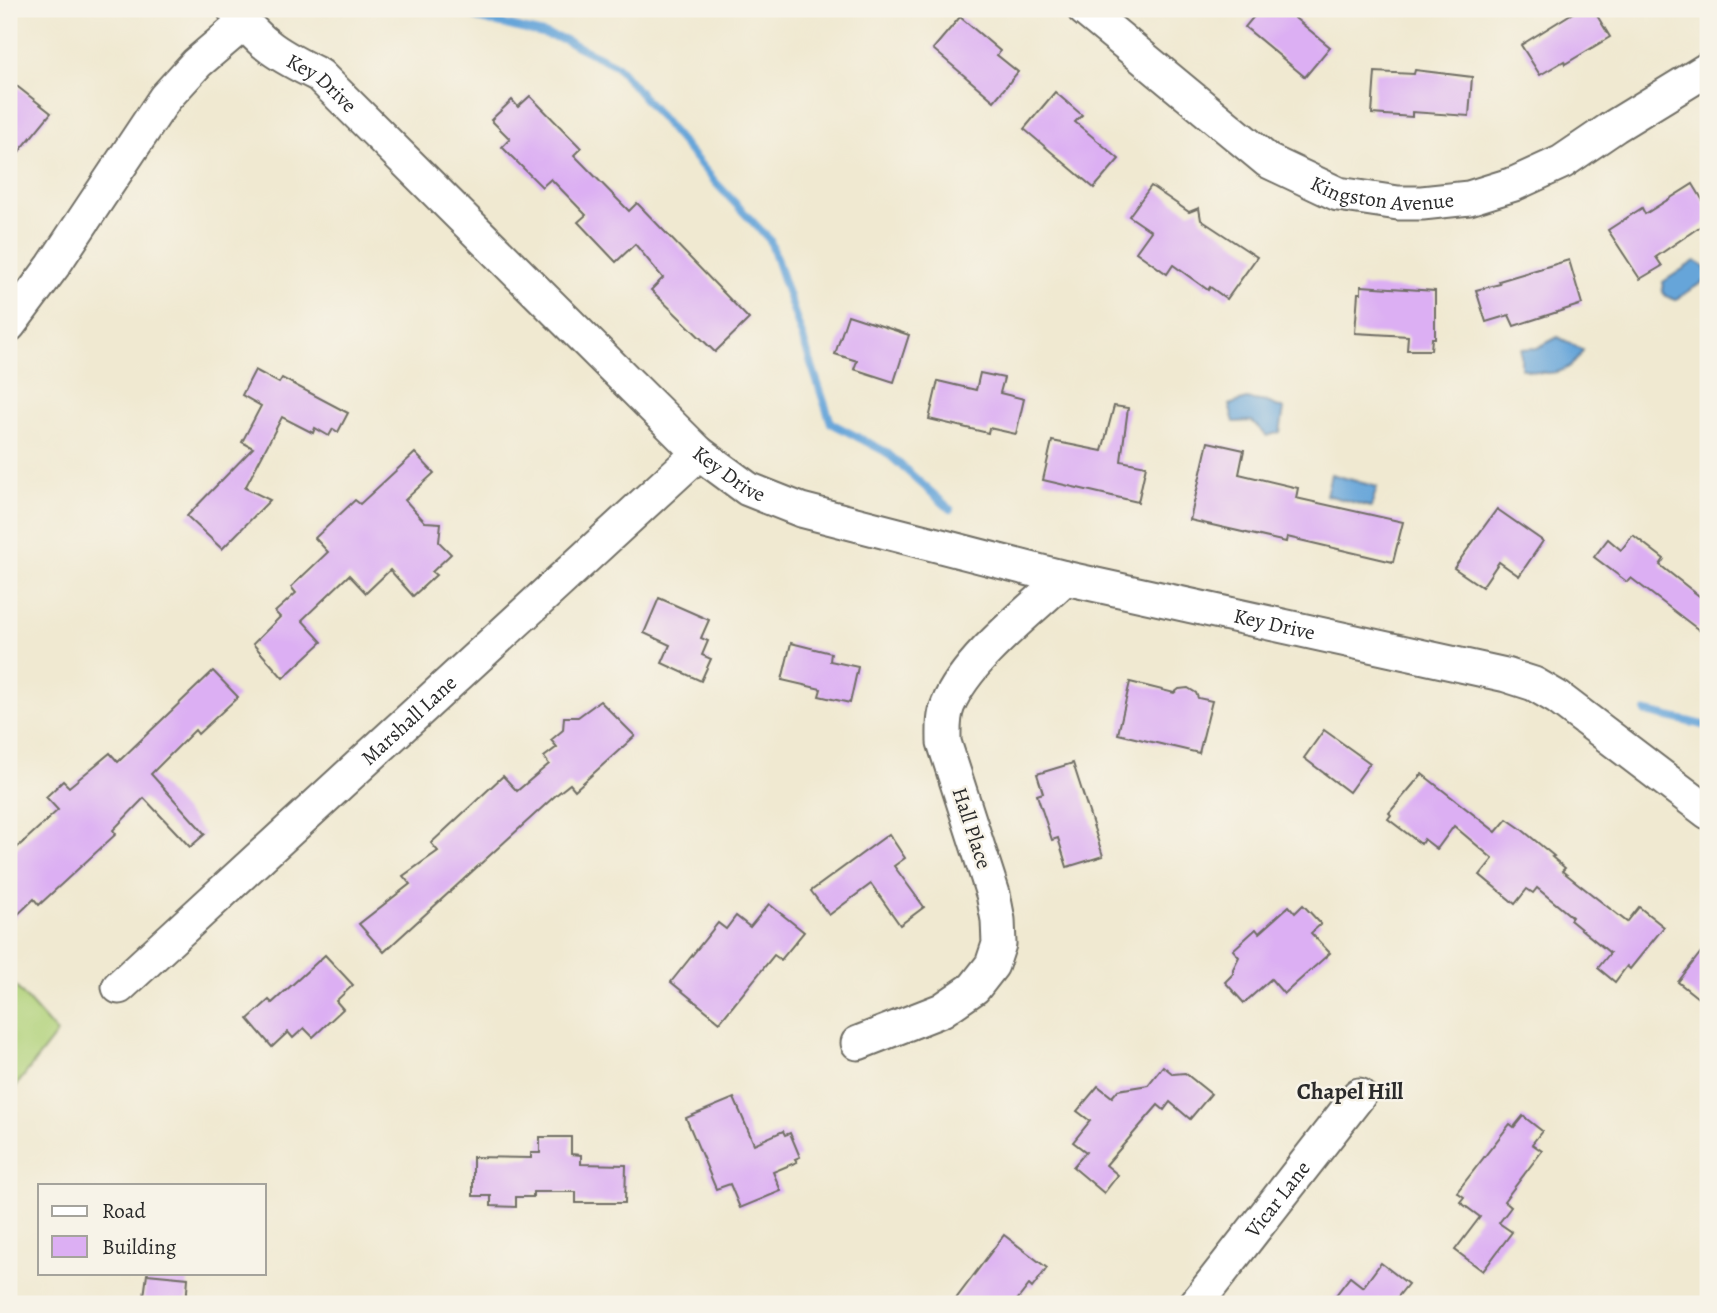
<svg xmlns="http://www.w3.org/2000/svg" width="1717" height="1313" font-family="Alegreya,serif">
<rect width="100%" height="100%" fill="#f7f3e8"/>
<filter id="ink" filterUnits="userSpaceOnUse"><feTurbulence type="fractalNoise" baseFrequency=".0143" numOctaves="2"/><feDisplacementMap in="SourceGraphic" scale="14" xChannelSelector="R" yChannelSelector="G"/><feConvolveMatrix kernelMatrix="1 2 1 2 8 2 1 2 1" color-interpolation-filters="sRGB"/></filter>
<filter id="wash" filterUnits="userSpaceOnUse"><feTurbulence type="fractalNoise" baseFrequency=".00686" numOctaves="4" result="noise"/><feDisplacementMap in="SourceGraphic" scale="28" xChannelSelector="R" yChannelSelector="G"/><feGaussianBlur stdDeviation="1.57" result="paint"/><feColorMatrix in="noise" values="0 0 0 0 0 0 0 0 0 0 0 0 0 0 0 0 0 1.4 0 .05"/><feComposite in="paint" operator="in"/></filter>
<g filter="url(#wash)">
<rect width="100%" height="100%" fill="#f0e9d1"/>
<polygon fill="#b1d27a" stroke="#6e7e52" stroke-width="2" points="9,979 57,1033 9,1095"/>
<g fill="#66a5d9" stroke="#486882" stroke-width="2">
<polygon points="1695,261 1705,267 1707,279 1675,300 1666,296 1662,291 1663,282"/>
<path d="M1558 337 1583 350C1569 377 1547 376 1521 368V349L1537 348Z"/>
<polygon points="1246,399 1267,402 1284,409 1280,432 1267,436 1252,421 1234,422 1229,405"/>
<polygon points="1331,474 1377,487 1371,507 1326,495"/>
</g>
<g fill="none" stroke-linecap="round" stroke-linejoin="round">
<g stroke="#66a5d9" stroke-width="8">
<polyline points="468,9 477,18 563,39 617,66 717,184 770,240 831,423 886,452 950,509"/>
<polyline points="1646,712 1708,726"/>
</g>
</g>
<g id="blocks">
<g fill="#dcaff3">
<polygon points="1260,9 1284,9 1330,47 1305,77 1245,27"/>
<polygon points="1579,9 1593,9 1610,37 1565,64 1564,61 1540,75 1521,45"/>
<polygon points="960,17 1000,51 997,55 1018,72 994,101 933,49"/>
<polygon points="1415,70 1472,77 1469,116 1412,112 1412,117 1372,114 1375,72 1414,74"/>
<polygon points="9,80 51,113 9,164"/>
<polygon points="1055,92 1082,115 1075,122 1119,159 1094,188 1024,129"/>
<polygon points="530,96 581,148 574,155 629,211 637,203 749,319 715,352 651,290 663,278 635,244 616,262 578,222 586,215 551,179 542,187 502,147 510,139 491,120 512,100 518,107"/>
<polygon points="1693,184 1708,209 1708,221 1656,257 1662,266 1640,279 1608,230 1642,208 1645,214"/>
<polygon points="1151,186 1189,212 1199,208 1201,220 1257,257 1227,299 1210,287 1208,290 1173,265 1167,274 1136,252 1151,231 1129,216"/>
<polygon points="1569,260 1582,304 1514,326 1509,315 1486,322 1476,290 1500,284 1499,281"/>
<polygon points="1361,286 1435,291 1435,338 1432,338 1431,350 1407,350 1408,336 1355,333 1358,293 1361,293"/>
<polygon points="848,315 909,335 894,382 854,369 857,361 835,354"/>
<polygon points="255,370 279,383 282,378 348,413 338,432 333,429 329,436 315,428 313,433 282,417 245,488 270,500 222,549 187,516 253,448 242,442 261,406 242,395"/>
<polygon points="980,373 1004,378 1000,393 1024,399 1016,434 989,428 988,433 929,419 938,381 976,390"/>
<polygon points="1114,406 1128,408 1121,461 1146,466 1138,502 1043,480 1052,441 1102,451"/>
<polygon points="1208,442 1244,450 1239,474 1298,488 1296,498 1403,522 1393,562 1287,537 1286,542 1190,520"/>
<polygon points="415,453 434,473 405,500 425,522 441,523 439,542 451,554 432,572 436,575 413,596 390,570 366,593 349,575 302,620 322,642 283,678 253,644 280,617 275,612 296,593 291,587 328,552 315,538 355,500 360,504"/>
<polygon points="1497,509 1543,541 1519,576 1499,562 1482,587 1454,568"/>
<polygon points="1633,535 1664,559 1660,565 1708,603 1708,637 1631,578 1627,582 1594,557 1608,539 1621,550"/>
<polygon points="659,598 709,620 701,638 708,641 702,655 711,659 701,681 662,663 670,645 644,633"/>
<polygon points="791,643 831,653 830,661 858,667 850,703 819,696 821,689 782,680"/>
<polygon points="213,671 238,697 198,734 195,730 151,774 205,834 190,847 144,798 113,830 116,834 39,905 34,899 9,923 9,855 58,810 46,797 63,781 69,787 110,753 118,762"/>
<polygon points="1130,682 1174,693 1179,689 1188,688 1196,693 1198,698 1212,701 1199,753 1118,734"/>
<polygon points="600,701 635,736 575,790 570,784 556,795 384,952 359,924 410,884 403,876 438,851 431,843 503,776 517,791 549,764 544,757 557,747 551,740 563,730 564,717 578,717"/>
<polygon points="1324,730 1370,763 1349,792 1304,758"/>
<polygon points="1073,763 1103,856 1067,867 1058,838 1052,840 1037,795 1043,793 1037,774"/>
<polygon points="1422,774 1496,832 1507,819 1520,828 1554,856 1552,857 1565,868 1562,871 1627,922 1639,907 1664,927 1630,969 1627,966 1615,982 1598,968 1610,953 1570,920 1572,917 1537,888 1533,893 1527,889 1515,904 1480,875 1493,859 1454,826 1437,849 1424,839 1421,844 1388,819 1391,815 1389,813"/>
<polygon points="889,834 905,858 894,866 924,907 900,925 871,884 829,915 811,891"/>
<polygon points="769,904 804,932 781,960 774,955 720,1022 671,982 718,923 726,929 736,916 750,927"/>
<polygon points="1303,905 1321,924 1311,933 1330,953 1284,994 1271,979 1244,1003 1225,982 1233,974 1233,969 1239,957 1233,950 1256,929 1259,933 1289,906 1295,913"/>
<polygon points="1708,943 1708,1006 1678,982"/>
<polygon points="325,955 353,985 336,1001 343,1009 313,1037 304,1028 293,1038 288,1032 272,1047 248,1019 269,1000 272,1003"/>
<polygon points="1163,1066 1173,1074 1185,1073 1211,1094 1190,1119 1170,1102 1164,1110 1158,1105 1106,1165 1118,1175 1104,1193 1073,1167 1086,1152 1073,1142 1090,1121 1077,1111 1098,1086 1112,1097 1118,1090 1148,1085"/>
<polygon points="734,1098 754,1144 783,1131 785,1135 790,1133 800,1157 795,1159 797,1162 773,1172 781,1191 740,1208 730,1184 716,1189 686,1118"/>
<polygon points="1523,1116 1542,1131 1532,1144 1542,1151 1504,1201 1511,1207 1499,1223 1512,1232 1483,1271 1455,1250 1480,1217 1460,1202 1464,1197 1457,1192 1510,1124 1514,1127"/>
<polygon points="540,1137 571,1137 571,1154 581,1155 581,1164 626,1165 625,1203 576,1203 576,1192 533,1192 533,1197 516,1197 516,1207 491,1206 491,1196 473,1196 473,1157 531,1158 531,1153 540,1153"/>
<polygon points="1004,1235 1047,1268 1032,1288 1029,1285 1014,1304 952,1304"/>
<polygon points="1381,1263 1408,1284 1392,1304 1329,1304 1350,1277 1363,1287"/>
<polygon points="147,1274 188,1278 186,1304 143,1304"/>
</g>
</g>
</g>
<g filter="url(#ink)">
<use href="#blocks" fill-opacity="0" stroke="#706e65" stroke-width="2"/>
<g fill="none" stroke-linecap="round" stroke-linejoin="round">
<defs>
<g id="street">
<path id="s1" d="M234 9C258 44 282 57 319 75L699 453 748 489 801 510 1065 578 1506 675 1534 684 1558 698 1708 812"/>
<path id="s2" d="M1084 9 1268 161 1338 194 1398 203H1422L1469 198 1514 184 1562 162 1615 126 1708 69"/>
<polyline points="9,325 53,266 165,98 197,63 244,23"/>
<path id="s3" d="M119 987 699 453"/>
<path d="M858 1043 942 1010 974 988 992 965 999 944 998 920 993 894 944 742C944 730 943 717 948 705 967 659 1029 612 1065 578"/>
<path id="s4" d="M1196 1304 1359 1095"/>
</g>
</defs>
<use href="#street" stroke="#706e65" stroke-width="37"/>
<use href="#street" stroke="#fff" stroke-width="33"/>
</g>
</g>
<g text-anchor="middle" stroke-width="5" stroke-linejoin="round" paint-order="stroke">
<g font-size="21" fill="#2b2b2b" stroke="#f7f3e8">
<text dy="7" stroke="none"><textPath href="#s1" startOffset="116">Key Drive</textPath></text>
<text dy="7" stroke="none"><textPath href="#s2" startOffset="360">Kingston Avenue</textPath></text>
<text dy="7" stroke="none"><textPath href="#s1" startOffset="682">Key Drive</textPath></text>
<text dy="7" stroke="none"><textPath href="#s1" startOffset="1250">Key Drive</textPath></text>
<text dy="7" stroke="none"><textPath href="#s3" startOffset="394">Marshall Lane</textPath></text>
<text transform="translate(972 828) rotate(72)" y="7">Hall Place</text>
<text dy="7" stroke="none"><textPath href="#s4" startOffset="133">Vicar Lane</textPath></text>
</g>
<g font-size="23" font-weight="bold" fill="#2b2b2b" stroke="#f7f3e8">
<text x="1350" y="1099">Chapel Hill</text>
</g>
</g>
<rect width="1717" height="1313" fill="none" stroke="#f7f3e8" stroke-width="35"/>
<rect x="38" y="1184" width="228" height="91" fill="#f7f3e8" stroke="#a5a39c" stroke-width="2"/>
<rect x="52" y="1206" width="35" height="10" fill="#ffffff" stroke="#a5a39c" stroke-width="2"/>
<text x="102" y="1218" font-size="21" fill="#2b2b2b">Road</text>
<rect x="52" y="1236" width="35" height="21" fill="#dcaff3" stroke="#a5a39c" stroke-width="2"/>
<text x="102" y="1254" font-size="21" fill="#2b2b2b">Building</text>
</svg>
